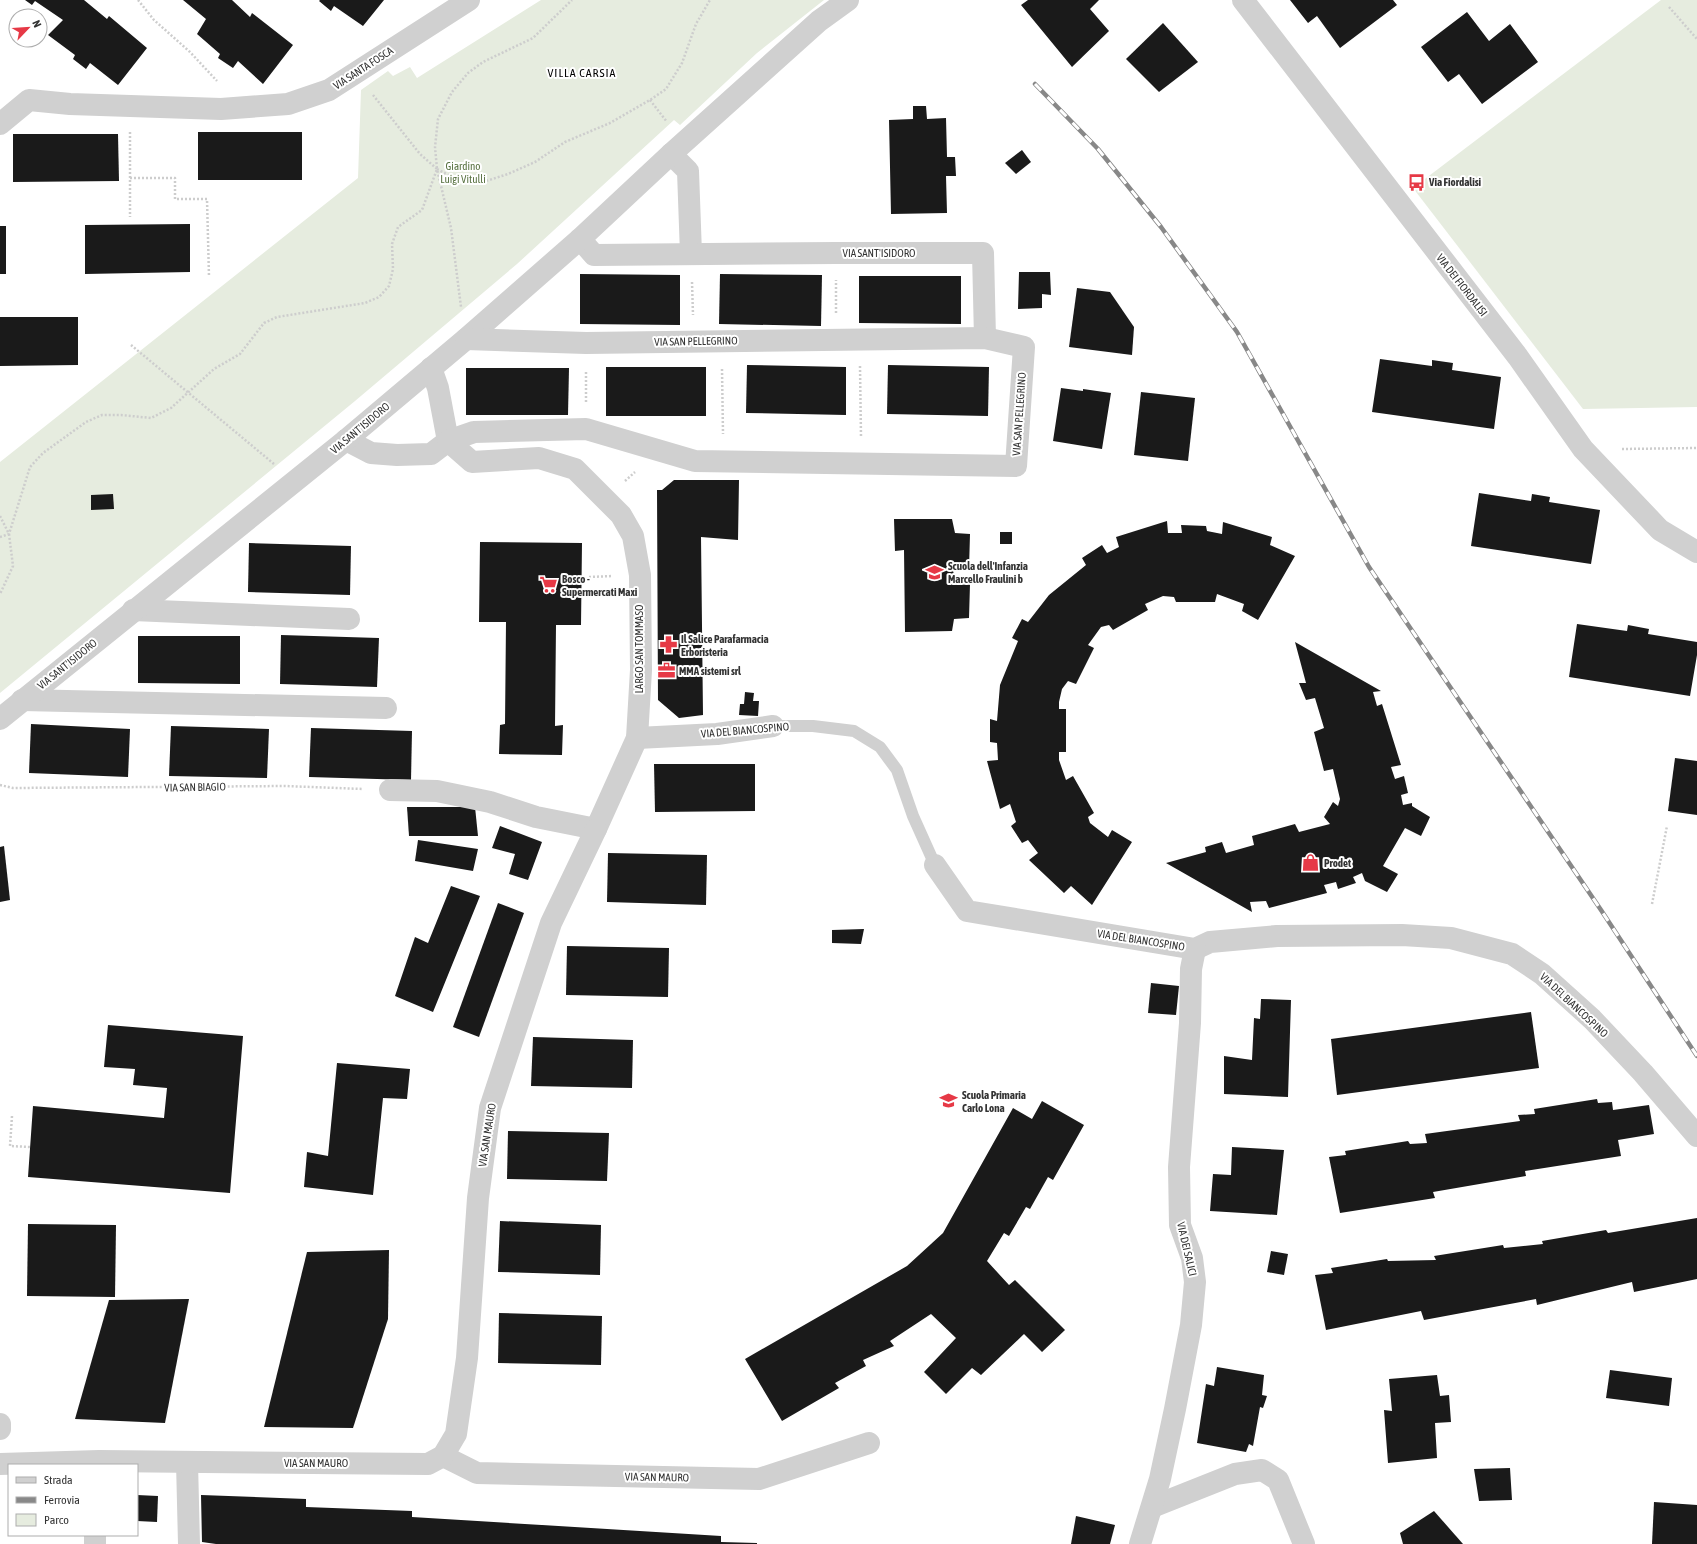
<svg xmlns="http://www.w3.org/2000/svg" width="1697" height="1544" font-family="'Asap Condensed',sans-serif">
<rect width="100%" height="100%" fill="#fff"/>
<g fill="#e6ecdf">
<polygon points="541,0 824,0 757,53 680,125 674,120 517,264 355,401 0,693 0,462 358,178 361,90 388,71 393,76 410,67 417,78"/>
<polygon points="1661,0 1697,0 1697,407 1583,409 1413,188"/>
</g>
<g fill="#1a1a1a">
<polygon points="25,0 84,0 107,19 109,16 147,48 118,85 90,63 86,69 73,59 75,55 48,35 63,20 35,1 32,5"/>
<polygon points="183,0 232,0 250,17 252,13 293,45 263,84 238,61 233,68 218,58 220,54 197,34 206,19"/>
<polygon points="320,0 384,0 363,26 334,6 331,11 319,1"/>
<polygon points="1028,0 1099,0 1090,9 1109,31 1072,67 1021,5"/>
<polygon points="1290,0 1393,0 1397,5 1340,48 1317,16 1308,23"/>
<polygon points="1467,12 1489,41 1510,24 1538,62 1482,104 1459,74 1448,82 1421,47"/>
<polygon points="1163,23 1198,62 1159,92 1126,59"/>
<polygon points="913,106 926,106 927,119 946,118 947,157 955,157 956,176 946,176 947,213 891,214 889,120 913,119"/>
<rect x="198" y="132" width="104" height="48"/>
<polygon points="13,134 118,134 119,181 13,182"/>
<polygon points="1022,150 1031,162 1016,174 1005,163"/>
<polygon points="190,224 190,272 85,274 85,225"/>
<rect x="0" y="226" width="6" height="48"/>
<polygon points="1019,272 1050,272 1051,295 1042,294 1042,308 1018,309"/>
<polygon points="580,274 680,275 680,325 580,324"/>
<polygon points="720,274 822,275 821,326 719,324"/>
<polygon points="859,276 961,276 961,324 859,323"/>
<polygon points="1077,288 1110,292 1134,327 1132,355 1069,347"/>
<polygon points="0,317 78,317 78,365 0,366"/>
<polygon points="1380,359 1432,366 1432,360 1453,363 1452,370 1501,377 1494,429 1372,412"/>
<polygon points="747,365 846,367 846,415 746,413"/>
<polygon points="888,365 989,367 988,416 887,414"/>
<rect x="606" y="367" width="100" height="49"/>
<polygon points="466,368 569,368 568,415 466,415"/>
<polygon points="1061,388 1083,391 1083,389 1111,393 1102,449 1053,441"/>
<polygon points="1141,392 1195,398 1188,461 1134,455"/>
<polygon points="674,480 739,480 738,540 701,537 703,715 679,718 658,700 657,490 662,490"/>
<polygon points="1479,493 1531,501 1532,494 1550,497 1549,502 1600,510 1591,564 1471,546"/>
<polygon points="113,494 114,509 91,510 91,495"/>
<polygon points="894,519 952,519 955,533 970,534 969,569 954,568 952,584 970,584 969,618 954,619 952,631 905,632 904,550 895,551"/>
<polygon points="1167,521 1168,533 1182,533 1181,525 1206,526 1207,531 1222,534 1223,522 1272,537 1270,545 1295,556 1258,620 1242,611 1244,604 1217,594 1215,602 1176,602 1174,597 1163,596 1145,604 1148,610 1113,630 1109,625 1101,627 1088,645 1094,648 1076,684 1068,681 1062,689 1059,702 1059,709 1066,709 1066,752 1059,752 1059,760 1066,780 1073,776 1094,813 1088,817 1090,823 1108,837 1112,830 1132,842 1092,905 1071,886 1064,893 1029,860 1038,853 1028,840 1022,843 1011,826 1016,822 1010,804 1000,809 987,761 998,760 997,743 990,742 990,719 997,721 1000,685 1018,641 1012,638 1022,619 1028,622 1049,595 1086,565 1082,558 1102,545 1107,553 1119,547 1116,537"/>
<rect x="1000" y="532" width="12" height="12"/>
<polygon points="480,542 582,543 581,625 556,625 555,726 563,725 562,755 499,754 500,725 505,724 506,622 479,622"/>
<polygon points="249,543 351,546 350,595 248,592"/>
<polygon points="1577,624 1627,631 1628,625 1649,629 1648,634 1697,642 1697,655 1690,696 1569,677"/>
<polygon points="281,635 379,638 377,687 280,684"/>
<polygon points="138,636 240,636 240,684 138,683"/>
<polygon points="1295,642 1381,691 1373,692 1377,706 1382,704 1401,765 1391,767 1395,779 1404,776 1408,793 1401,795 1403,805 1412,803 1412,806 1430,817 1421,836 1405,828 1383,866 1398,874 1387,892 1365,881 1362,873 1353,877 1356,883 1338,889 1336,882 1324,885 1327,893 1269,908 1266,901 1250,902 1252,912 1166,863 1206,852 1205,847 1222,842 1226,853 1254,845 1252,836 1295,824 1299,832 1330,824 1324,817 1333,802 1338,806 1340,799 1333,769 1324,771 1314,732 1324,728 1315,698 1306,700 1299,683 1306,683"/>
<polygon points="745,692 754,693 753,701 759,701 758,716 739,715 740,704 744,704"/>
<polygon points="31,724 130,729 128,777 29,773"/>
<polygon points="171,726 269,729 267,778 169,776"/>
<polygon points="311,728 412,731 411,780 309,777"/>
<polygon points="1675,758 1697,761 1697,815 1668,811"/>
<polygon points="654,764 755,764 755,811 655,812"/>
<polygon points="407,807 475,807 478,836 409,836"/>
<polygon points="500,826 542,842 528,880 509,874 515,854 492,848"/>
<polygon points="418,840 478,849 473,871 415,861"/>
<polygon points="4,846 10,900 0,902 0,847"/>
<polygon points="608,853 707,855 706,905 607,902"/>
<polygon points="451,886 480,896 433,1012 395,996 415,937 428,943"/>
<polygon points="498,903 524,913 479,1037 453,1027"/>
<polygon points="864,929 861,944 832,943 832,930"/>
<polygon points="567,946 669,948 668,997 566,995"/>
<polygon points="1151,983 1179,986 1176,1015 1148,1013"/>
<polygon points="1261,999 1291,1000 1288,1097 1224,1094 1224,1056 1252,1060 1254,1018 1260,1019"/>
<polygon points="1531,1012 1539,1068 1337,1095 1331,1039"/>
<polygon points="108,1025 243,1036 230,1193 28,1177 33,1106 164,1118 167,1088 133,1085 135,1069 104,1067"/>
<polygon points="533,1037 633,1040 632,1088 531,1086"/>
<polygon points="337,1063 410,1069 407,1099 383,1098 373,1195 304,1187 307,1152 328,1156"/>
<polygon points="1597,1099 1598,1103 1612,1102 1613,1110 1649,1105 1654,1134 1618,1140 1621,1156 1525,1171 1526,1176 1433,1192 1435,1198 1340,1213 1329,1157 1346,1155 1345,1151 1408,1141 1410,1144 1427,1143 1425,1134 1520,1121 1518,1115 1535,1114 1534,1109"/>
<polygon points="1042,1101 1084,1125 1053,1180 1048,1177 1030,1209 1026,1207 1009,1236 1004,1233 987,1261 1009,1285 1015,1280 1065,1330 1042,1352 1024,1334 981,1375 972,1368 946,1394 924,1372 956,1338 931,1314 890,1341 894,1346 863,1360 866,1366 835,1383 839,1388 782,1421 745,1359 907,1266 943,1233 1013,1108 1032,1119"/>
<polygon points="508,1131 609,1133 607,1181 507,1179"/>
<polygon points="1232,1147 1284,1150 1277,1215 1210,1211 1213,1174 1231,1175"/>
<polygon points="1697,1218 1697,1279 1634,1292 1632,1282 1537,1305 1536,1299 1424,1320 1421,1311 1326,1330 1315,1275 1333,1273 1331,1268 1387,1259 1388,1261 1436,1260 1434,1256 1503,1245 1504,1248 1543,1244 1542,1241 1606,1230 1608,1233"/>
<polygon points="500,1221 601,1225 600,1275 498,1272"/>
<polygon points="28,1224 116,1225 115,1297 27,1296"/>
<polygon points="389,1250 388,1319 353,1428 264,1427 307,1252"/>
<polygon points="1271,1251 1288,1254 1284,1275 1267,1272"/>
<polygon points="189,1299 165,1423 75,1419 109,1300"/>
<polygon points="499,1313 602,1316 601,1365 498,1363"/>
<polygon points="1217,1367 1264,1375 1262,1395 1267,1396 1263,1408 1260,1407 1253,1446 1249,1444 1246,1452 1197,1443 1206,1384 1214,1386"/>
<polygon points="1610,1370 1672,1378 1669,1406 1606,1398"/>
<polygon points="1437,1375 1440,1396 1449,1395 1451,1422 1435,1423 1437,1458 1388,1463 1384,1410 1392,1411 1389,1379"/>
<polygon points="1510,1468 1512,1500 1479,1501 1474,1469"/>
<polygon points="137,1495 158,1496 157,1522 137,1521"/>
<polygon points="201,1495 306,1499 306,1507 412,1511 412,1517 721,1536 721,1542 757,1543 757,1544 216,1544 202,1542"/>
<polygon points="1654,1502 1697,1505 1697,1544 1652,1544"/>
<polygon points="1434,1511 1463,1544 1403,1544 1400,1533"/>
<polygon points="1076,1516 1115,1525 1110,1544 1071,1544"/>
</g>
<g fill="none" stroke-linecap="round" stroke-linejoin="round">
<g stroke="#cdcdcd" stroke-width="2.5" stroke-dasharray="2 2" stroke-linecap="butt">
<polyline points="138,0 154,20 190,52 217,81"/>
<polyline points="1669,7 1697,39"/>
<polyline points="373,95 420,154 437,169 451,228 461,307"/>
<polyline points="650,100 667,122"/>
<polyline points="130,132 130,217"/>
<polyline points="437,169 458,180 486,181 508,174 535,162 565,142 610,123 650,100 666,89 682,63 696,24 710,0"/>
<polyline points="130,178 175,178 175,199 207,199 209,277"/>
<polyline points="692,282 693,315"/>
<polyline points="836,313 836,280"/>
<polyline points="131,345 274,464"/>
<polyline points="860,366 861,437"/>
<polyline points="722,369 723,434"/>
<polyline points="586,402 586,371"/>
<polyline points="1622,449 1697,448"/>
<polyline points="625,481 635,472"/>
<polyline points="0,516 9,534 13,566 0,594"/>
<polyline points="0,537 9,534 30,467 43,453 86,422 102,415 121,415 151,418 171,408 214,369 240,354 264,323 277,317 365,303 379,297 389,286 393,269 392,244 398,227 422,210 437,169 435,147 438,119 452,92 468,73 483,62 533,38 572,0"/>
<polyline points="589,577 613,576"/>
<polyline points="0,785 13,788 285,786 363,789"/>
<polyline points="1652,904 1667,826"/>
<polyline points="12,1116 10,1146 30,1147"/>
</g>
<polyline stroke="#d0d0d0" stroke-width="12" points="773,726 813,726 854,731 880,747 897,770 913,816 935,865"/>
<g stroke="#d0d0d0" stroke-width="22">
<polyline points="1243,0 1518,357 1583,449 1660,530 1697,552"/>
<polyline points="0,124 29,100 70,104 221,109 288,104 329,90 469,0"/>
<polyline points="671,154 688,171 691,254"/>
<polyline points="580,239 594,255 836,253 983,253 985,338"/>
<polyline points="346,440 371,453 397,455 431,454 448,441 438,388 431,368"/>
<polyline points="133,610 349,619"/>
<polyline points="22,700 386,708"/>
<polyline points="0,719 346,440 466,339 580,239 671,154 819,21 848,0"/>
<polyline points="637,738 717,734 773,726"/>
<polyline points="390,790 437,791 490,802 536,817 596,829 637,738 641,670 640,575 633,536 621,515 575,469 539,458 472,462 448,441 474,432 586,429 695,461 1016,466 1024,347 985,338 586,343 466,339"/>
<polyline points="935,865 967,911 1195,949 1210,942 1277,936 1402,935 1451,938 1512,954 1542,974 1592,1019 1643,1073 1697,1136"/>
<polyline points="0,1424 0,1429"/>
<polyline points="443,1456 477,1473 759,1479 869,1443"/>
<polyline points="187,1462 189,1544"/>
<polyline points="0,1464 99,1461 428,1464 443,1456 456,1434 467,1358 478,1198 490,1108 551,923 596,829"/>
<polyline points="1152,1507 1235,1474 1262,1470 1278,1480 1304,1544"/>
<polyline points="95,1544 95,1535"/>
<polyline points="1140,1544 1160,1479 1175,1409 1191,1325 1195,1282 1192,1258 1180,1225 1179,1167 1190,1023 1191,969 1195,949"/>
</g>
<defs>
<polyline id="rail" points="1035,84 1098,149 1161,227 1237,332 1369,567 1601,910 1697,1056"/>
</defs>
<use href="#rail" stroke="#888" stroke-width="4.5"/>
<use href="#rail" stroke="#fff" stroke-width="3" stroke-dasharray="9" stroke-linecap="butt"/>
</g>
<defs>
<symbol id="bus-bare" viewBox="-9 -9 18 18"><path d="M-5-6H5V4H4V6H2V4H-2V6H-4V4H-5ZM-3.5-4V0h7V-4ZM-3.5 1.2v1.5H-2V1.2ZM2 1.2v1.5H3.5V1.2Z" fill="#e63946" stroke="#fff" stroke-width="2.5" paint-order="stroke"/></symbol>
<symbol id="school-bare" viewBox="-9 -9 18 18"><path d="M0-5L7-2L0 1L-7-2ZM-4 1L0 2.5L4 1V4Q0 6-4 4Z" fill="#e63946" stroke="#fff" stroke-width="2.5" paint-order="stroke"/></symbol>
<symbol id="supermarket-bare" viewBox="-9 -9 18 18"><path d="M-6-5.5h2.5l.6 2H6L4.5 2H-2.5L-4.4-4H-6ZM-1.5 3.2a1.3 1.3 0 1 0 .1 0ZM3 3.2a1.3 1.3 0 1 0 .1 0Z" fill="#e63946" stroke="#fff" stroke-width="2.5" paint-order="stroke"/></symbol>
<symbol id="pharmacy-bare" viewBox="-9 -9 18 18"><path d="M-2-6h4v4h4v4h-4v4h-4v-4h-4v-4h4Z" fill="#e63946" stroke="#fff" stroke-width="2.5" paint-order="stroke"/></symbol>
<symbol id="office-bare" viewBox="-9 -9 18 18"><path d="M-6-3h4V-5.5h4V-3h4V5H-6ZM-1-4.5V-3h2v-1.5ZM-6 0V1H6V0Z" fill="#e63946" stroke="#fff" stroke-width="2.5" paint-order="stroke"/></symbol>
<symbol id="shop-bare" viewBox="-9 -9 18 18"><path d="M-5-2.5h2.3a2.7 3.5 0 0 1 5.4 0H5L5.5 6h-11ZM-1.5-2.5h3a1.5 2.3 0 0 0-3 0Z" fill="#e63946" stroke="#fff" stroke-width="2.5" paint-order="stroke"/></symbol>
</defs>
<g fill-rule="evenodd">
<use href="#bus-bare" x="1404" y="170" width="25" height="25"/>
<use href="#school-bare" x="922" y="560" width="25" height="25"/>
<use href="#supermarket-bare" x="536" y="572" width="25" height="25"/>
<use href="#pharmacy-bare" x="656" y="632" width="25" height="25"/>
<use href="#office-bare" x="654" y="658" width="25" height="25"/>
<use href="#shop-bare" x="1298" y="850" width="25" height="25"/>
<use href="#school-bare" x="936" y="1088" width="25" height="25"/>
</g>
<g text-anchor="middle" stroke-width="4" stroke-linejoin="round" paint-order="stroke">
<g font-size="11" fill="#333" stroke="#fff">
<text transform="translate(363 68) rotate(-33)" y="4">VIA SANTA FOSCA</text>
<text x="879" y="257">VIA SANT'ISIDORO</text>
<text transform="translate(1462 285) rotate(52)" y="4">VIA DEI FIORDALISI</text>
<text transform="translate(696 341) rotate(-1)" y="4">VIA SAN PELLEGRINO</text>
<text transform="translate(1019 414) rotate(-86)" y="4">VIA SAN PELLEGRINO</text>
<text transform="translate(360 428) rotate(-40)" y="4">VIA SANT'ISIDORO</text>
<text transform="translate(639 649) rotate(-90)" y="4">LARGO SAN TOMMASO</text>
<text transform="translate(67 664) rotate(-39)" y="4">VIA SANT'ISIDORO</text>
<text transform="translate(745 730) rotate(-5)" y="4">VIA DEL BIANCOSPINO</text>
<text transform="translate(195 787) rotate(-1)" y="4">VIA SAN BIAGIO</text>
<text transform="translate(1141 940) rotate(9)" y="4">VIA DEL BIANCOSPINO</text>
<text transform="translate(1574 1005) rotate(43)" y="4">VIA DEL BIANCOSPINO</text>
<text transform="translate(487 1135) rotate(-81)" y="4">VIA SAN MAURO</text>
<text transform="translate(1187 1249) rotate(77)" y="4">VIA DEI SALICI</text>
<text x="316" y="1467">VIA SAN MAURO</text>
<text transform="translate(657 1477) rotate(1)" y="4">VIA SAN MAURO</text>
</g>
<g font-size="11" fill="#56703f" stroke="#fff">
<text x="463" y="170">Giardino<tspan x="463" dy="13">Luigi Vitulli</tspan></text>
</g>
<g font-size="11" font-weight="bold" fill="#333" stroke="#fff" text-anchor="start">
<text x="1429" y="186">Via Fiordalisi</text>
<text x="948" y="570">Scuola dell'Infanzia<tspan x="948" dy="13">Marcello Fraulini b</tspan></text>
<text x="562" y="583">Bosco -<tspan x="562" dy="13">Supermercati Maxi</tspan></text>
<text x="681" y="643">Il Salice Parafarmacia<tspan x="681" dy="13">Erboristeria</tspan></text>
<text x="679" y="675">MMA sistemi srl</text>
<text x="1324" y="867">Prodet</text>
<text x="962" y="1099">Scuola Primaria<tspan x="962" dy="13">Carlo Lona</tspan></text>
</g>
<g font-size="12" letter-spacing="1" fill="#000" stroke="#fff">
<text x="582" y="77">VILLA CARSIA</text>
</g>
</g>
<rect x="8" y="1464" width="130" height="72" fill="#ffffff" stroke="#adadad"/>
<rect x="16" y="1477" width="20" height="6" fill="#d0d0d0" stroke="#adadad"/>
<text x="44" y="1484" font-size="12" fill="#333333">Strada</text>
<rect x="16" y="1497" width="20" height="6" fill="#888888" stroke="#adadad"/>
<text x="44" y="1504" font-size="12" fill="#333333">Ferrovia</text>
<rect x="16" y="1514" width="20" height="12" fill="#e6ecdf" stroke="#adadad"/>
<text x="44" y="1524" font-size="12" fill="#333333">Parco</text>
<g transform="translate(28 28) rotate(65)"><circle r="19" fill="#ffffff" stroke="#adadad"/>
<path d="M0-3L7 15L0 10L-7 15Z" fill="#e63946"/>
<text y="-6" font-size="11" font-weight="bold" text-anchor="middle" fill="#333333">N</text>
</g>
</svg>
